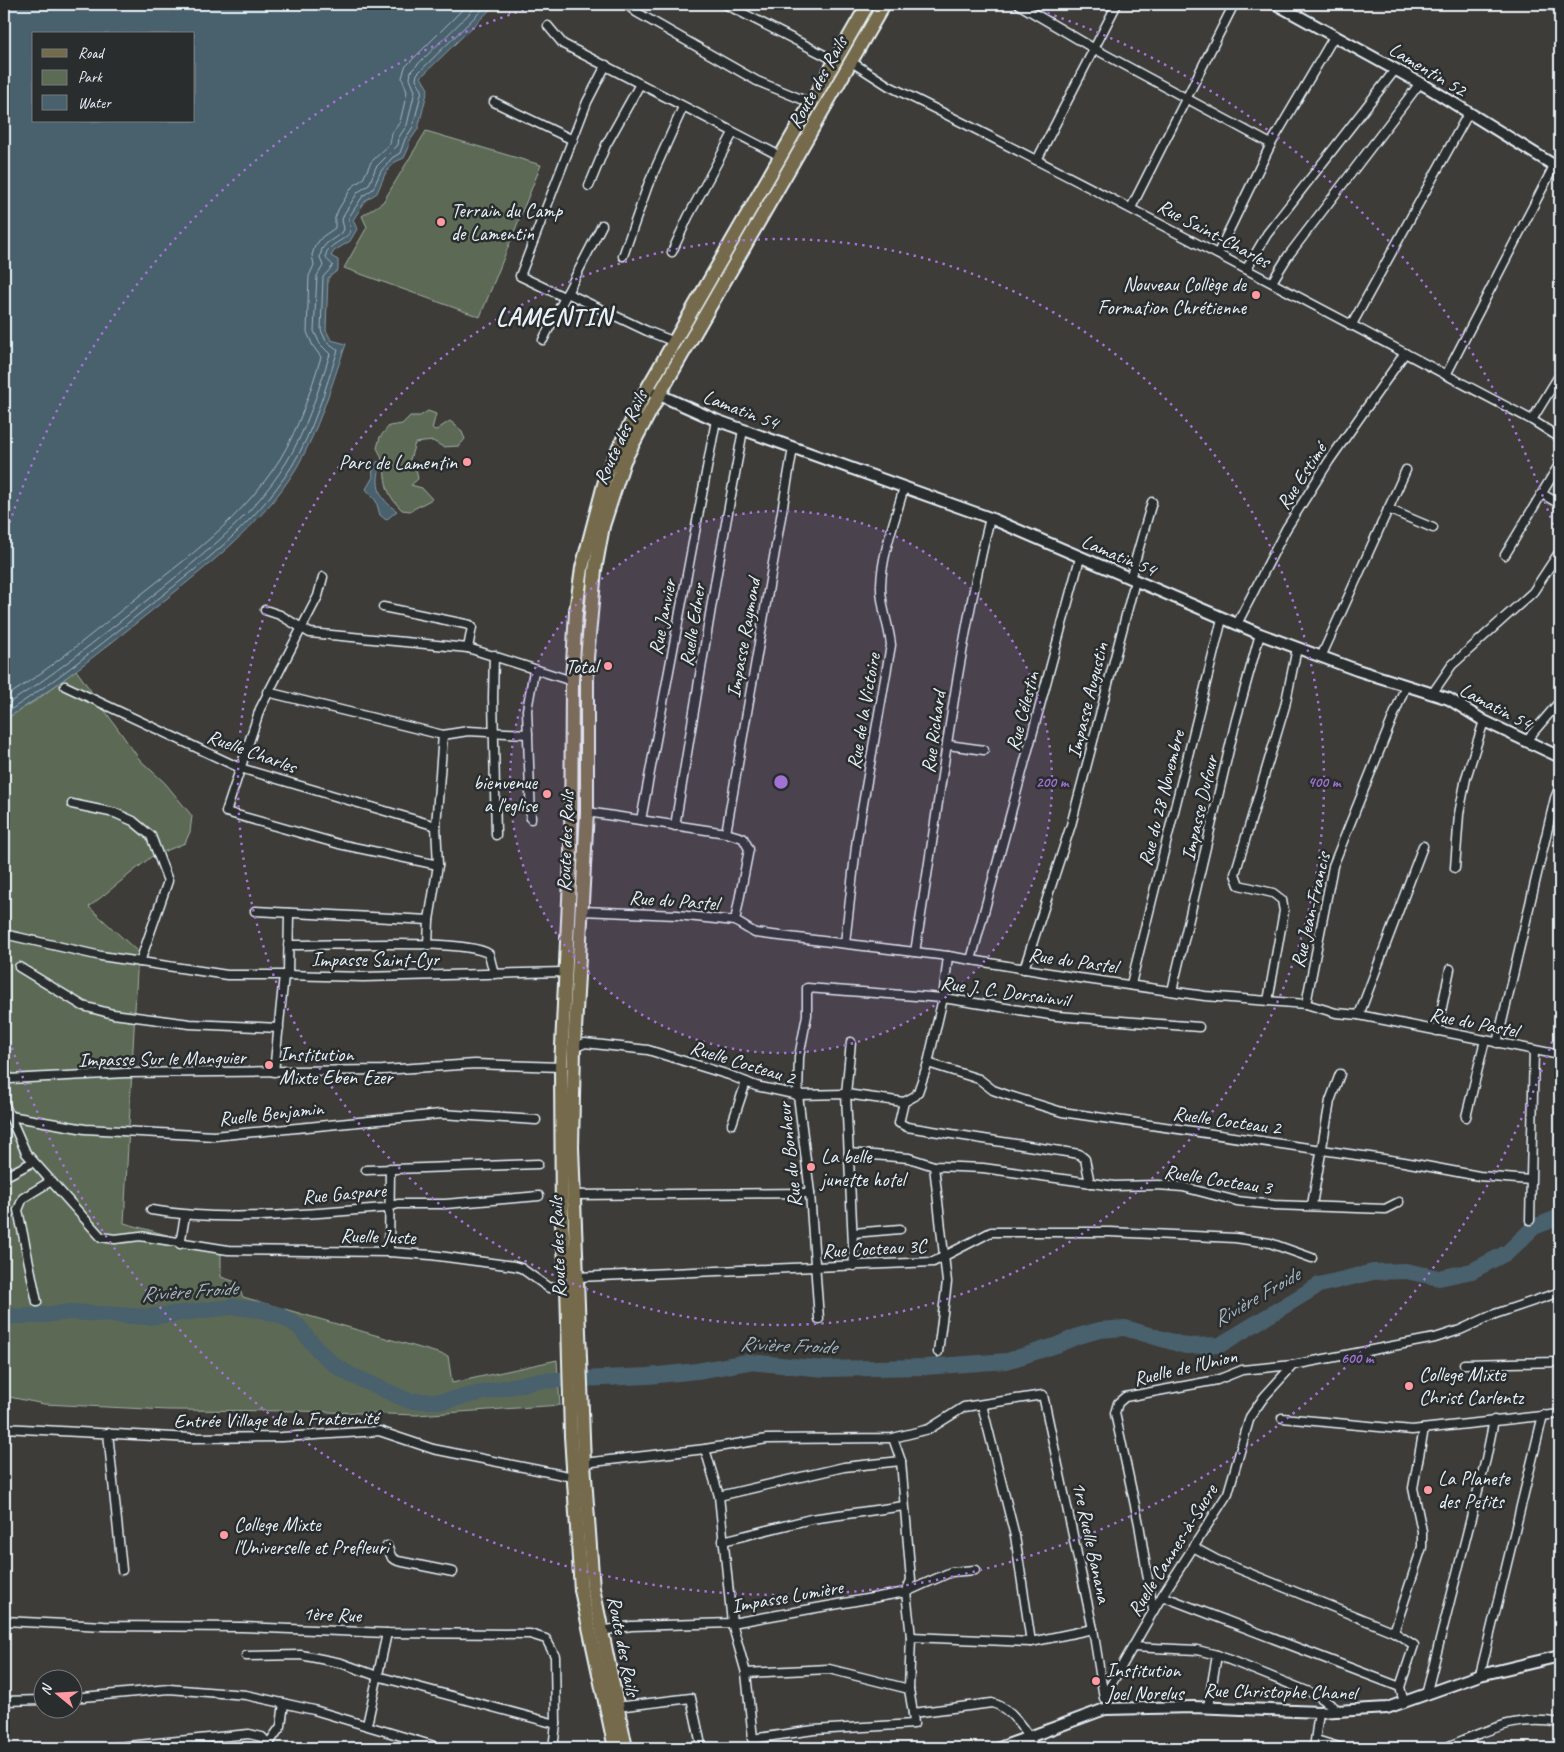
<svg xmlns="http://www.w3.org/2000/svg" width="1564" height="1752" font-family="Caveat,sans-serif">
<rect width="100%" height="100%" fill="#3e3c39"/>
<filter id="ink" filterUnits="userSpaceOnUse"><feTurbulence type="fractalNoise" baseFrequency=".02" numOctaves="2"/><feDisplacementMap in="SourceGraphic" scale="10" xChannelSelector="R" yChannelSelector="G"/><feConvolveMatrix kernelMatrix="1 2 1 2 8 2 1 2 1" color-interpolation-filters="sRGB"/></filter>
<g filter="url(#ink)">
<g fill="#5b6b54" stroke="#a2aea6">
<polygon points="426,131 541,165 480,317 344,268 367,227 362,216 383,202"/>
<path d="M428 411 436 414 432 429 436 430 450 421 461 430 465 439 459 446 443 447 433 441 415 443 409 463 416 469 418 479 411 485 422 488 432 499 410 511 402 510C377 486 391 473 377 448L380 437 389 426 402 424 410 416H420Z"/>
<polygon points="76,670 140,760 165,783 192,816 190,832 185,843 151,857 89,907 138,952 124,1223 221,1250 221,1277 236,1282 243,1297 448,1356 452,1383 557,1360 560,1405 417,1415 299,1411 168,1410 44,1404 4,1396 4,720 38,699"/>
</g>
<g fill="#49616d" stroke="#899ba5" fill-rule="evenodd">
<path d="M4 4H496L421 77 428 89 418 129 409 142V147L404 158 395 162 385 174 377 193 366 200 353 220 357 229 350 241 334 251 331 256 338 260V270L328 278 326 330 331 340 346 344C331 386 319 429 297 467 261 527 203 569 150 612 102 650 56 688 4 720ZM34 34H194V121H34Z"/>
<path d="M378 461 381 465C374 485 379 499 397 511L386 520 380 515 376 501 366 489 373 477 372 466Z"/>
</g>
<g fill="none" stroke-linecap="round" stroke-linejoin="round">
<g stroke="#a8b7c0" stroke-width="1">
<path d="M4 698C50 669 92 634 134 600 187 558 243 518 280 459 299 428 310 392 321 357L313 346 307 332 309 276 314 265 312 255 315 246 322 237 335 228V218L338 210 352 187 363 179 371 162 390 144 392 133 400 122 407 92 402 78 405 67 468 4"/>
<path d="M4 706C52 677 96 640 141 605 194 562 250 521 286 463 307 429 318 391 330 354L320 344 314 331 317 276 323 266 320 257 322 249 327 243 342 233 344 229 342 220 344 214 358 192 369 185 376 167 398 145 399 137 407 125 415 91 410 79 411 71 479 4"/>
<path d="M4 714C53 683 98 647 144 610 198 567 254 526 292 466 314 430 325 389 338 350L326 341 321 330 323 277 333 266C331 261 327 262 326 257 324 246 345 241 350 232 352 227 348 223 349 217L363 196 373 189 381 171 392 158 400 153 405 139 413 127 422 90 416 79 417 74 488 4"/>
</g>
<polyline stroke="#49616d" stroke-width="16" points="4,1316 35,1316 70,1312 148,1317 232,1307 261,1310 279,1315 298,1326 318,1350 333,1364 351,1375 409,1401 444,1401 536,1381 648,1376 697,1371 748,1362 825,1369 925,1367 1007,1361 1057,1345 1078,1336 1100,1330 1125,1328 1186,1346 1220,1345 1319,1285 1373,1272 1406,1271 1439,1278 1472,1271 1508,1252 1534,1227 1560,1217"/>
<defs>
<g id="minor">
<polyline points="626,4 636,12 757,81 811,103"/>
<polyline points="725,4 834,60"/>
<polyline points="1018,4 1093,48 1271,144"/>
<polyline points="1547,4 1560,8"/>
<polyline points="548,26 563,44 780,156"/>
<path d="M850 61 889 86C1106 193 1318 308 1532 420L1560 438"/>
<polyline points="494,102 573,140"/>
<polyline points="1037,160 1117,4"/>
<polyline points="589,186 606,145 640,84"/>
<polyline points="1131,208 1234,4"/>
<polyline points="672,252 688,217 733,133"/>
<polyline points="1218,253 1271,144 1335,35"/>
<polyline points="623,256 648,185 683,107"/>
<polyline points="1247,268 1267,234 1395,70"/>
<polyline points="1272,282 1288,256 1420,83"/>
<polyline points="567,293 647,331 675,342"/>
<polyline points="564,297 520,276 587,102 606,65"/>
<polyline points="1351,326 1468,114"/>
<polyline points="543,340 602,225"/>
<polyline points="1446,375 1555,164"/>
<polyline points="1532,420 1560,374"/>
<polyline points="1542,494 1560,504"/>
<polyline points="1388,509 1433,528"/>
<polyline points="1505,555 1560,463"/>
<polyline points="323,577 318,596 260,709 226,812 339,844 438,865"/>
<polyline points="1130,579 1152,502"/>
<polyline points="383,607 470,625 472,627 468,648"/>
<polyline points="265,610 280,615 310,633 468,648 572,681"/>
<polyline points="1237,624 1286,529 1329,461 1405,353"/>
<polyline points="494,655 493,698 496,835"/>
<polyline points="1321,657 1406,470"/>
<polyline points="65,686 240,768 436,826"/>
<polyline points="267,692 443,735 468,731 528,734"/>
<polyline points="1432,694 1452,665 1533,592 1560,551"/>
<polyline points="1525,742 1560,701"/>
<polyline points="948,745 984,750"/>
<polyline points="72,804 115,813 133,821 151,836 168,881 140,962"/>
<polyline points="587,812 726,833 743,838 749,849 735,921"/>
<polyline points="531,819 527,710 534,671"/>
<polyline points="641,820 716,420"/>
<polyline points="675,826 716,578 743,430"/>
<polyline points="726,833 793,448"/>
<polyline points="1455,868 1459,814 1466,778 1484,721"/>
<polyline points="255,911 429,920"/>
<polyline points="582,911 677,915 735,921 755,933 948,956 1079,978 1205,996 1306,1004 1336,1013 1359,1015 1560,1055"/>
<polyline points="4,934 101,956 227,975 284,975"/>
<path d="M845 943 857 838 891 645C889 625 880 604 881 585 882 552 896 518 904 487"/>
<path d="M288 945C324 946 465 938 489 954L494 974"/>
<polyline points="428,945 429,920 438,865 436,826 443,735"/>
<path d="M915 952C939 807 955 661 990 518"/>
<polyline points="948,956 943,998 928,1063 918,1092 915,1096 904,1102 899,1123 907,1127 1079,1154 1085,1159 1090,1183"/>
<polyline points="971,960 1080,558"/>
<polyline points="19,967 83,1006 113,1014 190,1024 279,1028"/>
<polyline points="1024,969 1071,825 1135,581"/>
<polyline points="288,975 289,913"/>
<polyline points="1131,984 1222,619"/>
<polyline points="1172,991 1236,720 1260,634"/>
<polyline points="1268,1001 1284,911 1282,900 1273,893 1239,885 1235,874 1285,706 1297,648"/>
<polyline points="1306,1004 1333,866 1406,685"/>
<polyline points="1359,1015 1423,846"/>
<polyline points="1437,1031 1450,969"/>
<polyline points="851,1042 846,1094 854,1266"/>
<polyline points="1497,1043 1555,798 1560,786"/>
<polyline points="574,1048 585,1043 648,1050 729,1075 756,1086 798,1095 846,1094 904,1102"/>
<polyline points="928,1063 979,1079 993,1090 1007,1095 1062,1112 1404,1162 1479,1176 1530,1180"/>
<polyline points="4,1068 9,1079"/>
<polyline points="274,1072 284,975 363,977 564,972"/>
<polyline points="4,1082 9,1079 125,1073 383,1070 475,1064 561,1067"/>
<polyline points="4,1103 26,1153 101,1237 115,1239 140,1236 228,1250 389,1252 431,1255 514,1266 521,1268 549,1288 567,1285"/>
<polyline points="10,1116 85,1129 214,1136 441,1114 536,1120"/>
<polyline points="1466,1117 1485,1040"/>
<polyline points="732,1124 746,1082"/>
<polyline points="849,1153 909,1158 934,1166 983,1168 1114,1186 1158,1185 1183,1187 1237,1201 1274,1205 1385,1209 1399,1202"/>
<polyline points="934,1166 947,1282 938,1352"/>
<polyline points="366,1170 538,1164"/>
<polyline points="4,1177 33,1162"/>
<polyline points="574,1195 810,1193"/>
<polyline points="1312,1205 1330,1101 1340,1074"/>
<path d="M151 1210C228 1223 308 1213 385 1208L398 1204H445L539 1196"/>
<polyline points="1530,1220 1534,1050"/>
<polyline points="853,1233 900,1229"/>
<polyline points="180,1244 185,1216"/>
<polyline points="389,1252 390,1168"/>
<polyline points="577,1277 933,1262 991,1232 1110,1232 1235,1238 1270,1243 1312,1258"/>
<polyline points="37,1302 18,1210 23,1198 51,1181"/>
<polyline points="819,1319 810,1193 798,1095 799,1057 807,1015 807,988 943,998 1057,1016 1199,1027"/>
<polyline points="1464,1364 1560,1362"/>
<polyline points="982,1405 1015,1536 1031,1642"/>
<polyline points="1282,1418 1412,1430 1560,1414"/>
<polyline points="4,1428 191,1438 282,1437 379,1431 433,1449 573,1477"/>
<polyline points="108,1433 122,1570"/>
<polyline points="893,1438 901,1461 911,1580 906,1592 911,1637 909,1689 913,1713"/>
<polyline points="705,1449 719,1496 732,1623 746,1673 754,1748"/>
<polyline points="584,1463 705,1449 767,1439 893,1438 929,1429 964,1407 1043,1395 1093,1629 1104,1698"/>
<polyline points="719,1496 844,1467 901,1461"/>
<polyline points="723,1541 811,1519 904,1506"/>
<polyline points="387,1546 392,1558 398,1561 453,1572"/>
<polyline points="1193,1547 1217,1560 1394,1632 1414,1645 1400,1687"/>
<polyline points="1162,1596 1400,1687 1404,1703"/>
<polyline points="1153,1610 1139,1524 1115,1413 1118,1403 1125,1397 1217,1380 1242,1370 1293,1365"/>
<polyline points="4,1621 104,1626 242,1627 387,1633 530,1634 546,1639 555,1656 556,1724 553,1748"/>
<polyline points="601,1631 631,1626 732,1623 906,1592 951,1572 975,1570"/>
<polyline points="1394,1632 1422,1547 1422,1531 1413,1488 1424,1429"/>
<polyline points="911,1637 1031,1642 1093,1629"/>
<polyline points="1132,1647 1197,1650 1217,1655 1317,1695 1341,1712"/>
<polyline points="246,1656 301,1655 341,1663 377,1676 556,1724"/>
<polyline points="746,1673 829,1669 909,1689"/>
<polyline points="1480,1675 1543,1415"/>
<polyline points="1426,1695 1486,1459 1494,1420"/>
<polyline points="1104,1697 1162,1596 1228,1493 1250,1417 1264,1397 1293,1365 1435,1338 1460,1330 1495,1314 1560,1292"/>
<polyline points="72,1698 169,1689 246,1695 314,1710 441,1748"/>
<polyline points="4,1701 42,1700"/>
<polyline points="617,1707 691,1698 701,1745"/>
<polyline points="1208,1707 1217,1655"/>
<polyline points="367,1725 387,1633"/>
<path d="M752 1739 814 1730 914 1724 913 1713 992 1703C1010 1707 1027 1732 1035 1748"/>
<polyline points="1316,1740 1342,1748"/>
<polyline points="269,1743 281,1726 284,1703"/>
<polyline points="107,1748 249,1734 262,1737 272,1748"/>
<polyline points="1314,1748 1319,1712"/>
<path d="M1444 1748C1485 1732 1515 1714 1560 1723"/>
</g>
<g id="tertiary">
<polyline points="1276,4 1429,88 1560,169"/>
<polyline points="653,392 716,420 990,518 1260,634 1357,670 1449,699 1484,721 1560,757"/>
<polyline points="999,1748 1105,1709 1193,1707 1319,1712 1387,1708 1480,1675 1560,1656"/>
</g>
<g id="primary">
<polyline points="615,1748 581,1590 571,1436 567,1285 562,1223 561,1067 571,858 572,681 576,611 582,568 607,473 647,389 868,4"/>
<polyline points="626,1748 593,1588 584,1463 572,1147 574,1048 587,812 587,658 595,570 603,526 624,461 659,395 884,4"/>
</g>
</defs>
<use href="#minor" stroke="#e8f1f8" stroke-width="11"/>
<use href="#tertiary" stroke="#e8f1f8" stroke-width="14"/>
<use href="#primary" stroke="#e8f1f8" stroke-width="16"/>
<use href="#minor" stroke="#2a2d2e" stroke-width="8"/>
<use href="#tertiary" stroke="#2a2d2e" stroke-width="10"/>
<use href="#primary" stroke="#756b4b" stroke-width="12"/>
</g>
</g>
<circle cx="781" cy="782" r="271" fill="#a171d3" fill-opacity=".12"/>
<g fill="none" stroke="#a171d3" stroke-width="2.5" stroke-dasharray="2.5 5">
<circle cx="781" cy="782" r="271"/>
<circle cx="781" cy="782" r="543"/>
<path d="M1559 1020A814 814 0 0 1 5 1027M5 537A814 814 0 0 1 536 6M1026 6A814 814 0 0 1 1559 544"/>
</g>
<g fill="#ff9aa2" stroke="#2a2d2e" stroke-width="2">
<circle cx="441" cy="222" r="5"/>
<circle cx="1256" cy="295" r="5"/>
<circle cx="467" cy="462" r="5"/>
<circle cx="608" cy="666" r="5"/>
<circle cx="547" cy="794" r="5"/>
<circle cx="269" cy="1065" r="5"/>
<circle cx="811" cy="1167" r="5"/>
<circle cx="1409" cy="1386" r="5"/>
<circle cx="1428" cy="1490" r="5"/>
<circle cx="224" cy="1535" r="5"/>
<circle cx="1096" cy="1681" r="5"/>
</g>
<g text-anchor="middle" stroke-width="5" stroke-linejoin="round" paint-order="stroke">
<g font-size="20" fill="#e8f1f8" stroke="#2a2d2e">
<text transform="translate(1428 69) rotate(31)" y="7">Lamentin 52</text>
<text transform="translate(817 82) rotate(-61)" y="7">Route des Rails</text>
<text transform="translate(1214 233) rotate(28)" y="7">Rue Saint-Charles</text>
<text transform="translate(741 409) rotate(21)" y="7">Lamatin 54</text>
<text transform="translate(620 437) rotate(-65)" y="7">Route des Rails</text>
<text transform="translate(1301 476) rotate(-57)" y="7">Rue Estimé</text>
<text transform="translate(1119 555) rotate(23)" y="7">Lamatin 54</text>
<text transform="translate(662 617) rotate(-79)" y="7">Rue Janvier</text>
<text transform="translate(692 625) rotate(-81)" y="7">Ruelle Edner</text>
<text transform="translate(743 638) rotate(-80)" y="7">Impasse Raymond</text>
<text transform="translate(1087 700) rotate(-76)" y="7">Impasse Augustin</text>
<text transform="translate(1496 706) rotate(28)" y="7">Lamatin 54</text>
<text transform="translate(863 711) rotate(-80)" y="7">Rue de la Victoire</text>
<text transform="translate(1022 711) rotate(-75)" y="7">Rue Célestin</text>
<text transform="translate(933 732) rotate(-82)" y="7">Rue Richard</text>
<text transform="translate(252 751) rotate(20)" y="7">Ruelle Charles</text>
<text transform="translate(1161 798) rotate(-76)" y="7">Rue du 28 Novembre</text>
<text transform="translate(1199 808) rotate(-77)" y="7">Impasse Dufour</text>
<text transform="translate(565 841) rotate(-88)" y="7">Route des Rails</text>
<text transform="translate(674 900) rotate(4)" y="7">Rue du Pastel</text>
<text transform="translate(1310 910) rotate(-77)" y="7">Rue Jean-Francis</text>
<text x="375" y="966">Impasse Saint-Cyr</text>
<text transform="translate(1073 960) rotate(8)" y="7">Rue du Pastel</text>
<text transform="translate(1005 991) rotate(8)" y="7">Rue J. C. Dorsainvil</text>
<text transform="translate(1474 1022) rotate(11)" y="7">Rue du Pastel</text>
<text transform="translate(162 1058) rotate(-1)" y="7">Impasse Sur le Manguier</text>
<text transform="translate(743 1062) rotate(17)" y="7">Ruelle Cocteau 2</text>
<text transform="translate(271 1113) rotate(-6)" y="7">Ruelle Benjamin</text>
<text transform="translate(1227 1120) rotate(8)" y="7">Ruelle Cocteau 2</text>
<text transform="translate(789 1155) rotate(-96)" y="7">Rue du Bonheur</text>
<text transform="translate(1218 1179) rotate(9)" y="7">Ruelle Cocteau 3</text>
<text transform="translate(344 1193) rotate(-5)" y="7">Rue Gaspare</text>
<text transform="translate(378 1236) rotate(2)" y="7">Ruelle Juste</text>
<text transform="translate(557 1247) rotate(-92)" y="7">Route des Rails</text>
<text transform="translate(874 1248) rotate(-3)" y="7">Rue Cocteau 3C</text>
<text transform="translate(1185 1367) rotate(-13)" y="7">Ruelle de l'Union</text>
<text transform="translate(276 1419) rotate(-1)" y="7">Entrée Village de la Fraternité</text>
<text transform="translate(1092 1542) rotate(78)" y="7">1re Ruelle Banana</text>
<text transform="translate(1172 1550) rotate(-58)" y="7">Ruelle Cannes-à-Sucre</text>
<text transform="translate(787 1596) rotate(-10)" y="7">Impasse Lumière</text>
<text transform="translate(332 1614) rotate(2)" y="7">1ère Rue</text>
<text transform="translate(624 1646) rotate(79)" y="7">Route des Rails</text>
<text transform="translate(1280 1691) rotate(1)" y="7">Rue Christophe Chanel</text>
</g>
<g font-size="20" fill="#e8f1f8" stroke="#2a2d2e" text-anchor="start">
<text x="451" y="217">Terrain du Camp<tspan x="451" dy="23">de Lamentin</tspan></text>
<text x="1246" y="291" text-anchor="end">Nouveau Collège de<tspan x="1246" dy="23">Formation Chrétienne</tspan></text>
<text x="457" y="469" text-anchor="end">Parc de Lamentin</text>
<text x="598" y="673" text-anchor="end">Total</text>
<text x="537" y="789" text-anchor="end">bienvenue<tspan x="537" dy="23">a l'eglise</tspan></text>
<text x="279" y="1061">Institution<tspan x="279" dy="23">Mixte Eben Ezer</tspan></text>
<text x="821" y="1163">La belle<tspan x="821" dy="23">junette hotel</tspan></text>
<text x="1419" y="1381">College Mixte<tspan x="1419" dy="23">Christ Carlentz</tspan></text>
<text x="1438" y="1485">La Planete<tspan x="1438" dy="23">des Petits</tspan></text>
<text x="234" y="1531">College Mixte<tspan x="234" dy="23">l'Universelle et Prefleuri</tspan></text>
<text x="1106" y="1677">Institution<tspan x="1106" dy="23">Joel Norelus</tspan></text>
</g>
<g font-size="21" font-style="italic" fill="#a8b7c0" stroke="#2a2d2e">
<text transform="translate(189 1291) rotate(-4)" y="7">Rivière Froide</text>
<text transform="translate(1256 1297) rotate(-30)" y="7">Rivière Froide</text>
<text transform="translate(788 1345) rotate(2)" y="7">Rivière Froide</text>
</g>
<g font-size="25" font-weight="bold" letter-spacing="1" fill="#e8f1f8" stroke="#2a2d2e">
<text x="554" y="325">LAMENTIN</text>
</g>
</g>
<circle cx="781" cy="782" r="8" fill="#a171d3" stroke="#2a2d2e" stroke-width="2.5"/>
<g font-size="15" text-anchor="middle" font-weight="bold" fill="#a171d3" stroke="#2a2d2e" stroke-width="5" stroke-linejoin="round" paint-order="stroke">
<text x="1052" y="787">200 m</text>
<text x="1324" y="787">400 m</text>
<text x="1357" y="1363">600 m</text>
</g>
<rect width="1564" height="1752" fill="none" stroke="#2a2d2e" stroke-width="20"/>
<rect x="10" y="10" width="1544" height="1732" fill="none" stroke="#e8f1f8" stroke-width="2" filter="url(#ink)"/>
<rect x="32" y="32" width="162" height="90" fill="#2a2d2e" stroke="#767b7f"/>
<rect x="42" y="49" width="25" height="8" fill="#756b4b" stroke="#767b7f"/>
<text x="78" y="58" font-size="15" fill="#e8f1f8">Road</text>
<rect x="42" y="70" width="25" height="15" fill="#5b6b54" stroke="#767b7f"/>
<text x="78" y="82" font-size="15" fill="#e8f1f8">Park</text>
<rect x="42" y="95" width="25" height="15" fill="#49616d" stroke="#767b7f"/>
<text x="78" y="108" font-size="15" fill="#e8f1f8">Water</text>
<g transform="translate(58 1694) rotate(288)"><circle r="24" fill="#2a2d2e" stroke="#767b7f"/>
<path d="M0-4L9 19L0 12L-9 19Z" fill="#ff9aa2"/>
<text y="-8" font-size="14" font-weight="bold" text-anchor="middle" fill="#e8f1f8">N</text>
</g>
</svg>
